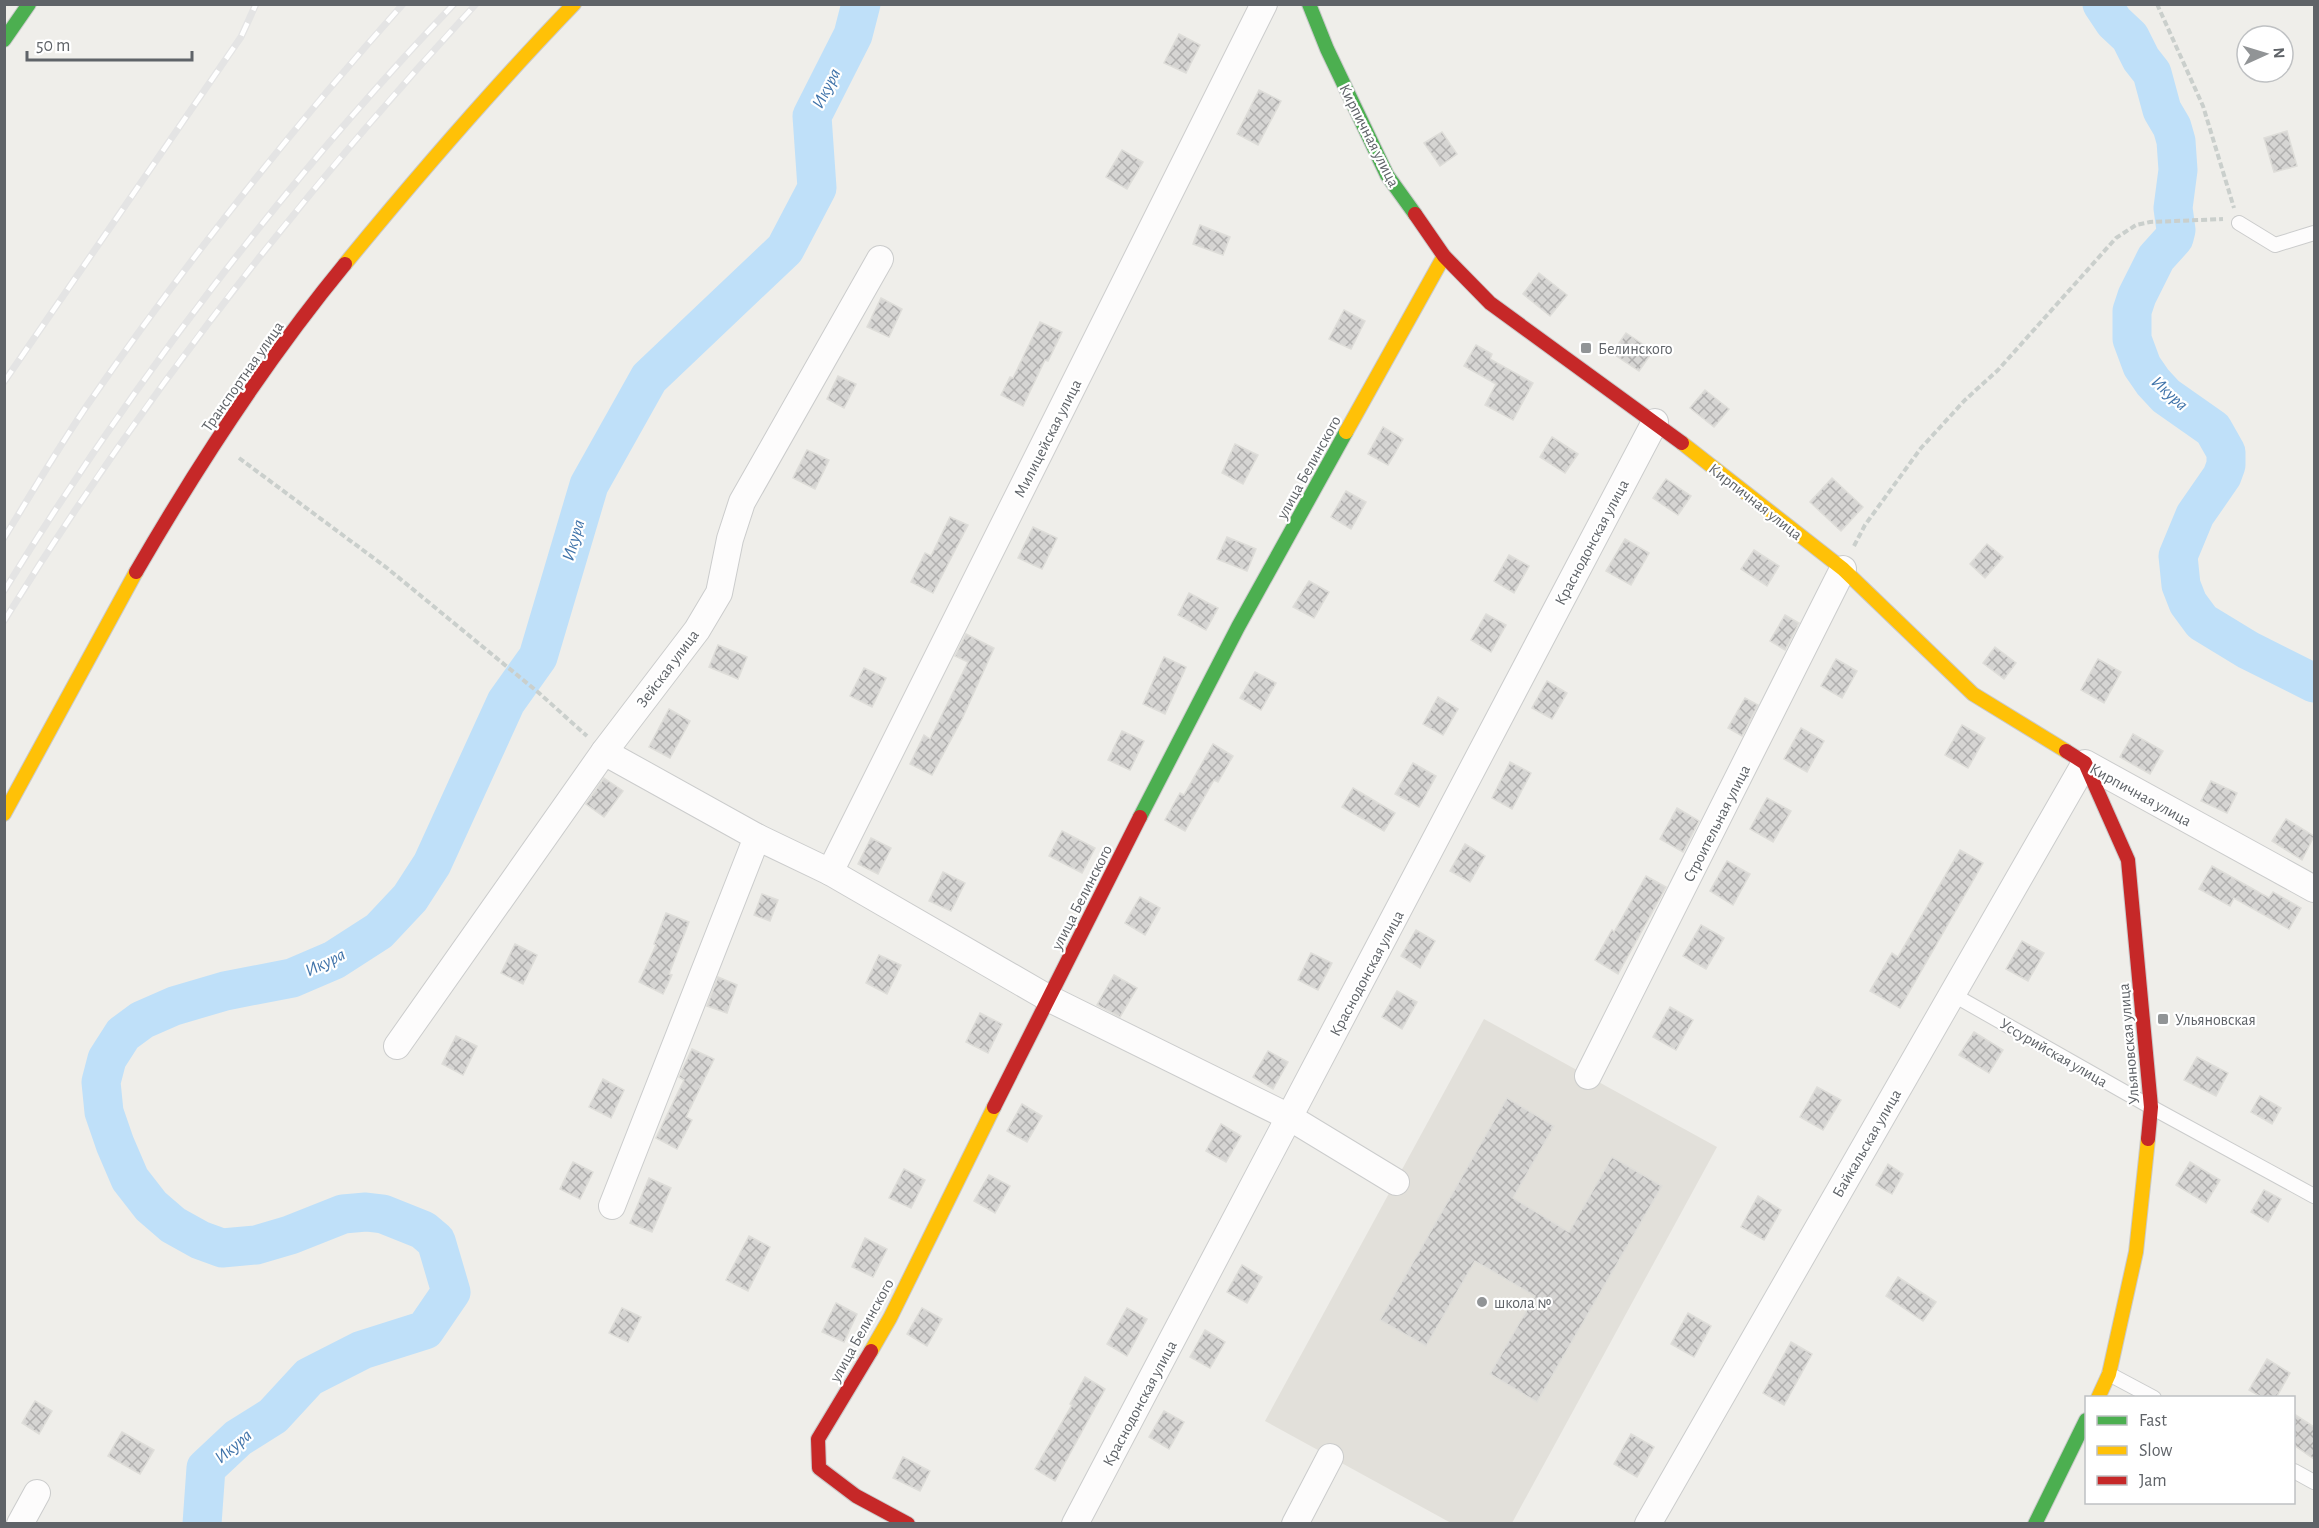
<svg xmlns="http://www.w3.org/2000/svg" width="2319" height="1528" font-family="'Alegreya Sans',sans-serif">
<defs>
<pattern id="building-cross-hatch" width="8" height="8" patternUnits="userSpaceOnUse" patternTransform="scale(1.5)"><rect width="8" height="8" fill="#d6d5d3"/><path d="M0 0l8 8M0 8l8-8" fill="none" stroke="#b1b0af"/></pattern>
</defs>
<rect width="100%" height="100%" fill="#efeeea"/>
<polygon fill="#e2e0da" points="1484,1019 1717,1147 1512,1523 1451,1523 1265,1421"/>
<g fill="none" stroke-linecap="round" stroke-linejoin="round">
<g stroke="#bfe0f9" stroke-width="39">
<polyline points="2102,4 2114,22 2130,37 2141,59 2152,73 2162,110 2172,127 2176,141 2178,170 2173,208 2176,230 2174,238 2156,258 2137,296 2132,311 2132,339 2142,366 2153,382 2166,396 2213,429 2226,452 2226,465 2222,476 2195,515 2178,556 2181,585 2188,603 2202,622 2248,650 2314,683"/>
<polyline points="202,1524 206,1468 238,1438 273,1416 309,1377 362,1350 425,1330 451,1292 436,1241 423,1230 383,1214 366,1212 343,1214 290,1235 256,1245 222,1248 200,1240 173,1225 151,1206 130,1179 115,1144 104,1112 101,1082 107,1059 123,1034 142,1020 174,1006 225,991 292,978 334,960 379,931 410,898 432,864 506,702 538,657 589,485 649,378 785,249 817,188 812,116 853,35 861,4"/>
</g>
</g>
<g fill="url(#building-cross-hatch)" stroke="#deddd9" stroke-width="1.5">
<polygon points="1179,34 1200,45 1186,73 1164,63"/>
<polygon points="1259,90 1281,101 1258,145 1237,134"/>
<polygon points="2287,131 2297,166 2274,172 2264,138"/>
<polygon points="1442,132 1457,154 1440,166 1424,143"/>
<polygon points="1122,150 1143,162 1127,189 1106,177"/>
<polygon points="1200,225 1230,237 1223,255 1193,244"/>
<polygon points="1539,273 1567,295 1550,316 1523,294"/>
<polygon points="881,298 902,309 889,337 867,327"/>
<polygon points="1344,310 1365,321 1351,349 1329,339"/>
<polygon points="1040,322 1062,332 1048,361 1045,360 1023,406 1001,395 1010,377 1013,378"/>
<polygon points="1626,333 1653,351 1639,371 1612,353"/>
<polygon points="1476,345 1492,354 1490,359 1533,383 1513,420 1485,405 1496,384 1464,366"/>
<polygon points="838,376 856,384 844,408 827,399"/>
<polygon points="1705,390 1729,409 1714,427 1690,408"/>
<polygon points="1383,427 1403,439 1388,465 1368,454"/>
<polygon points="1552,437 1578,454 1565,473 1540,457"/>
<polygon points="1235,444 1258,455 1243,484 1222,473"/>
<polygon points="807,450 829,460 815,489 793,478"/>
<polygon points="1832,478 1863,507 1841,531 1810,502"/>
<polygon points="1666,479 1691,496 1678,515 1653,498"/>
<polygon points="1346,491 1366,502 1351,529 1331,517"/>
<polygon points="950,517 968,525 933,593 911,582 925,553 931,556"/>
<polygon points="1033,527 1057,538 1042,569 1018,558"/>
<polygon points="1227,537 1256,549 1247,571 1217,559"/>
<polygon points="1625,539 1649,553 1631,585 1606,571"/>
<polygon points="1987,544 2003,557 1985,578 1970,564"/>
<polygon points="1754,550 1779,566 1767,586 1741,569"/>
<polygon points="1509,555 1529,566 1514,593 1494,581"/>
<polygon points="1309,581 1329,592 1314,618 1293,607"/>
<polygon points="1189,593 1218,608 1206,630 1178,615"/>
<polygon points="1486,614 1506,625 1491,652 1471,640"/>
<polygon points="1785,615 1799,623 1785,650 1770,641"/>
<polygon points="966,634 994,648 962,719 932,775 910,764 924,735 930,739 968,662 955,656"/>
<polygon points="718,645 747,657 738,679 709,667"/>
<polygon points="1995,647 2016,663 2004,679 1983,663"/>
<polygon points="1164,657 1186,667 1165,714 1143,704"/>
<polygon points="1836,659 1857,671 1842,698 1821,686"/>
<polygon points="2098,659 2121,672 2104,703 2081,690"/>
<polygon points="864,668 886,678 872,707 850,696"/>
<polygon points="1255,672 1276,683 1261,710 1240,698"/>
<polygon points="1547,681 1567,693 1552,719 1532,708"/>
<polygon points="1438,697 1458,709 1443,735 1423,724"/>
<polygon points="1745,698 1758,705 1742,736 1728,728"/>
<polygon points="669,709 690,721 670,758 649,747"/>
<polygon points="1962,725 1985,738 1968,768 1945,755"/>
<polygon points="1801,728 1824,741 1807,772 1784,759"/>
<polygon points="1122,731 1144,741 1130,770 1108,760"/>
<polygon points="2133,734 2163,751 2150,774 2120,757"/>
<polygon points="1213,744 1233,756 1218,782 1214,780 1185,831 1165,820 1180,793 1184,795"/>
<polygon points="1510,762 1531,773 1512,809 1492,798"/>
<polygon points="1413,763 1436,776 1419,807 1395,794"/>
<polygon points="604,778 623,791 604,817 586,804"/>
<polygon points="2211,781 2237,793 2227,813 2201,801"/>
<polygon points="1353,788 1395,813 1384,831 1342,807"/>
<polygon points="1767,798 1791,811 1773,842 1750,829"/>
<polygon points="1677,808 1699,821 1683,852 1660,839"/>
<polygon points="2286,819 2314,836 2302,860 2272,841"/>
<polygon points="1062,831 1095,848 1082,873 1049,856"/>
<polygon points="871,838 891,848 878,874 858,864"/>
<polygon points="1465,844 1485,856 1470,882 1450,871"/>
<polygon points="1960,850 1983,863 1900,1008 1870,991 1892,953 1898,957"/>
<polygon points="1727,861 1750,874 1733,905 1710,891"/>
<polygon points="2212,866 2269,898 2273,892 2301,908 2289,929 2234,898 2230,906 2199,889"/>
<polygon points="943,872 965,883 951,911 929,901"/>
<polygon points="1646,876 1666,887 1618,974 1595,960 1612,930 1614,932"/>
<polygon points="762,894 778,900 770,921 754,915"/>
<polygon points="1140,897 1160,908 1145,935 1125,923"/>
<polygon points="666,913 689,922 669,974 672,975 663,994 639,982 656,945 654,944"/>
<polygon points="1701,925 1724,938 1706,969 1683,956"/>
<polygon points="1416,930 1435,941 1420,968 1401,956"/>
<polygon points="2022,941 2044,953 2028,981 2006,969"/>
<polygon points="515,944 537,955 523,984 501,973"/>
<polygon points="1311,953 1332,963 1318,990 1298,980"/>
<polygon points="879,955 901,965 887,994 866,983"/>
<polygon points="1114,975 1137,988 1120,1017 1097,1005"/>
<polygon points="718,977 737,985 727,1013 707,1006"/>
<polygon points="1397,991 1417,1002 1402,1029 1382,1017"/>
<polygon points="1670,1007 1693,1020 1676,1050 1653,1037"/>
<polygon points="980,1013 1002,1024 988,1053 966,1042"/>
<polygon points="1974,1032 2003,1050 1989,1073 1959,1055"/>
<polygon points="456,1036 477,1046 463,1075 442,1064"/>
<polygon points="692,1049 714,1059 686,1117 692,1120 677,1149 656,1138 684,1080 679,1077"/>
<polygon points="1268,1051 1288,1062 1273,1089 1253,1077"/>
<polygon points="2197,1057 2228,1073 2216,1096 2184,1080"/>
<polygon points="603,1079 624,1090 611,1118 589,1107"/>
<polygon points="1817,1087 1841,1100 1823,1130 1800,1117"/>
<polygon points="2260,1096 2281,1108 2272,1124 2251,1112"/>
<polygon points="1507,1098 1554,1126 1513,1198 1569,1232 1612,1157 1662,1186 1537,1402 1490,1374 1535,1296 1475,1261 1426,1346 1380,1320"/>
<polygon points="1022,1104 1042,1116 1027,1142 1007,1131"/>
<polygon points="1221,1124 1241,1136 1226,1162 1206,1151"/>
<polygon points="573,1162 593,1172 580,1199 560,1189"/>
<polygon points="2190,1162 2220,1180 2206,1203 2176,1185"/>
<polygon points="1888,1164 1903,1174 1892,1194 1876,1185"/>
<polygon points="904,1169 925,1180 911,1208 889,1198"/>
<polygon points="989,1175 1010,1186 995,1213 974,1201"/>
<polygon points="649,1178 671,1188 652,1232 630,1223"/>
<polygon points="2264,1190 2281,1199 2268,1222 2251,1212"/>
<polygon points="1758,1196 1781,1210 1764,1240 1741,1227"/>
<polygon points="749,1236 770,1247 748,1291 726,1280"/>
<polygon points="865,1238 887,1249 873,1277 852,1267"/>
<polygon points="1242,1265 1262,1277 1247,1303 1227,1292"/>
<polygon points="1898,1277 1936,1302 1923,1321 1886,1296"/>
<polygon points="836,1303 857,1314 844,1342 822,1332"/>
<polygon points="622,1308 641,1317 628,1342 609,1333"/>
<polygon points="922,1308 942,1319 927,1346 907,1334"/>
<polygon points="1127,1308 1147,1319 1127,1356 1107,1344"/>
<polygon points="1688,1313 1711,1326 1694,1357 1671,1344"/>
<polygon points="1205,1330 1225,1342 1210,1368 1190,1357"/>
<polygon points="1791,1342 1812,1354 1784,1405 1763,1393"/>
<polygon points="2267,1359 2290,1373 2276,1398 2263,1398 2249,1390"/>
<polygon points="1085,1377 1105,1389 1055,1481 1035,1469 1072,1405 1070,1404"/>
<polygon points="35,1401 52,1411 39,1434 22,1423"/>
<polygon points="1164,1411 1184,1422 1169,1449 1149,1437"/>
<polygon points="2294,1414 2314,1427 2314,1459 2294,1445"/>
<polygon points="122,1432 154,1450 140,1474 108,1456"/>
<polygon points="1631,1434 1654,1447 1637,1477 1614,1464"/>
<polygon points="903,1457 930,1471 920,1491 893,1478"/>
</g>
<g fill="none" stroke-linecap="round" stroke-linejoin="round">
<defs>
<g id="lane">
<polyline points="2239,223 2275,245 2314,233"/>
<polyline points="1952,994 2151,1107 2314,1196"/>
<polyline points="2109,1374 2154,1398"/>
<polyline points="2294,1471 2314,1482"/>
</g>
<g id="street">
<polyline points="604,752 757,837 830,872 1048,998 1289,1117 1396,1182"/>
<polyline points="830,872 1264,4"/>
<polyline points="397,1046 604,752 697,630 719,593 730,539 742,502 880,259"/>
<polyline points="1588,1076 1843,569"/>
<polyline points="612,1206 757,837"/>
<polyline points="20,1524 37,1493"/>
<polyline points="1075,1524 1655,422"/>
<polyline points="1295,1524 1330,1457"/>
<polyline points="1648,1524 2085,763 2314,889"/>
</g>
<g id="fast">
<polyline points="1309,4 1327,49 1387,175 1415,214"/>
<polyline points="4,40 29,4"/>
<polyline points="1140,817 1238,627 1346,432"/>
<polyline points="2035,1524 2086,1420"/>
</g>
<g id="slow">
<path d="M345 264C418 175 494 87 574 4"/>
<polyline points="1346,432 1444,256"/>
<polyline points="1682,443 1843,569 1973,694 2066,751"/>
<polyline points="4,814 136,572"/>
<polyline points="871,1351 890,1318 994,1107"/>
<polyline points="2098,1398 2109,1374 2136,1252 2148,1139"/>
</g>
<g id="jam">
<polyline points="1415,214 1444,256 1490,303 1682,443"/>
<path d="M136 572C198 465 266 360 345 264"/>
<polyline points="2066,751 2085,763 2128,860 2151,1107 2148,1139"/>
<polyline points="994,1107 1140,817"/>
<polyline points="871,1351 818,1439 819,1468 856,1496 908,1524"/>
</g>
</defs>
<use href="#lane" stroke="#cbcccc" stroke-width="16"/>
<use href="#street" stroke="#cbcccc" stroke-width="28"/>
<use href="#fast" stroke="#cacacb" stroke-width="16"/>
<use href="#slow" stroke="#cacacb" stroke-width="16"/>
<use href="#jam" stroke="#cacacb" stroke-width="16"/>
<g stroke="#cacfcc" stroke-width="4" stroke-dasharray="6 3" stroke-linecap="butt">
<polyline points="2157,4 2203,106 2234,208"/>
<polyline points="239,458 387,568 539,693 587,736"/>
<polyline points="1854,546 1865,525 1921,448 1965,400 1998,370 2116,238 2136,225 2150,222 2223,219"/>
</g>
<use href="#lane" stroke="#fdfcfc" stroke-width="14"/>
<use href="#street" stroke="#fdfcfc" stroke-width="26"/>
<use href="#fast" stroke="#4caf50" stroke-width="14"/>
<use href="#slow" stroke="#ffc107" stroke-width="14"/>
<use href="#jam" stroke="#c62828" stroke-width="14"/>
<defs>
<g id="rail">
<polyline points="4,382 241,37 256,4"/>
<path d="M4 538C31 494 57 450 86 407 183 266 289 132 403 4"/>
<path d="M4 591C132 383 285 181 454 4"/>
<path d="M4 621C141 399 299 196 476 4"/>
</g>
</defs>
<use href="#rail" stroke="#e4e4e4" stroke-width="7"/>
<use href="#rail" stroke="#fff" stroke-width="4.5" stroke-dasharray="14" stroke-linecap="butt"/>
</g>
<g fill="#919496" stroke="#fff" stroke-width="2">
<rect x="1580" y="342" width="12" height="12" rx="3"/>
<rect x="2157" y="1013" width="12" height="12" rx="3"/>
<circle cx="1482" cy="1302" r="6"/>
</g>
<g text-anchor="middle" stroke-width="4.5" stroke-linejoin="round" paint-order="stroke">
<g font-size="16" fill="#5f6368" stroke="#fff">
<text transform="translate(1370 135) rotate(63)" y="6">Кирпичная улица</text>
<text transform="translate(242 376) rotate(-55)" y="6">Транспортная улица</text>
<text transform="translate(1047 438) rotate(-63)" y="6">Милицейская улица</text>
<text transform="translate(1308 467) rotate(-61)" y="6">улица Белинского</text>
<text transform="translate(1756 501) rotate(38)" y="6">Кирпичная улица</text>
<text transform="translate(1591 542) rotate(-62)" y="6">Краснодонская улица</text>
<text transform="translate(667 668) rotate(-53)" y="6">Зейская улица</text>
<text transform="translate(2141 794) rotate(29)" y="6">Кирпичная улица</text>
<text transform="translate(1716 823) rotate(-63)" y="6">Строительная улица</text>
<text transform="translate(1081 897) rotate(-63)" y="6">улица Белинского</text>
<text transform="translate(1366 973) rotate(-62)" y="6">Краснодонская улица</text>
<text transform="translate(2128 1044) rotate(-95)" y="6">Ульяновская улица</text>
<text transform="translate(2054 1052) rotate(30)" y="6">Уссурийская улица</text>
<text transform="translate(1866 1143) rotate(-60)" y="6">Байкальская улица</text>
<text transform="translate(861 1330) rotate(-61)" y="6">улица Белинского</text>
<text transform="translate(1139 1403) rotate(-62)" y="6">Краснодонская улица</text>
</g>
<g font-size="16" fill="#5f6368" stroke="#fff" text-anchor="start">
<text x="1598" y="354">Белинского</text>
<text x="2175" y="1025">Ульяновская</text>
<text x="1494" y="1308">школа №</text>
</g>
<g font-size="18" font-style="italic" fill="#4174aa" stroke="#fff">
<text transform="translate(826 88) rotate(-63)" y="6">Икура</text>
<text transform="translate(2170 393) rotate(42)" y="6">Икура</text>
<text transform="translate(573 540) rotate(-74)" y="6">Икура</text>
<text transform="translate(325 962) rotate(-26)" y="6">Икура</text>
<text transform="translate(233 1446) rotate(-40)" y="6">Икура</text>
</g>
</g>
<rect width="2319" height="1528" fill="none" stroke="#5f6368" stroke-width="12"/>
<rect x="2085" y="1396" width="210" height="108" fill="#ffffff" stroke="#bfc1c3" stroke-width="1.5"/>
<rect x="2097" y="1416" width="30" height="9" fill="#4caf50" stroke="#bfc1c3" stroke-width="1.5"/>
<text x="2139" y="1426" font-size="18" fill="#5f6368">Fast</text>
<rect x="2097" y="1446" width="30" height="9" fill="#ffc107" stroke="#bfc1c3" stroke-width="1.5"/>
<text x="2139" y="1456" font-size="18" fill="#5f6368">Slow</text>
<rect x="2097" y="1476" width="30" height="9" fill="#c62828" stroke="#bfc1c3" stroke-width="1.5"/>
<text x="2139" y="1486" font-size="18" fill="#5f6368">Jam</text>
<g transform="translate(2265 54) rotate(86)"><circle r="28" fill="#ffffff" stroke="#bfc1c3" stroke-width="1.5"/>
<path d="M0-4.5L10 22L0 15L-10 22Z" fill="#919496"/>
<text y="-9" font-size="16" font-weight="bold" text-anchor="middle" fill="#5f6368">N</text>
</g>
<path d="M27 51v9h165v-9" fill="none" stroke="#5f6368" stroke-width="3"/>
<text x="36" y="51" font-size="18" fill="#5f6368" stroke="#ffffff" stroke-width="4.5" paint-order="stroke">50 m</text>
</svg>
